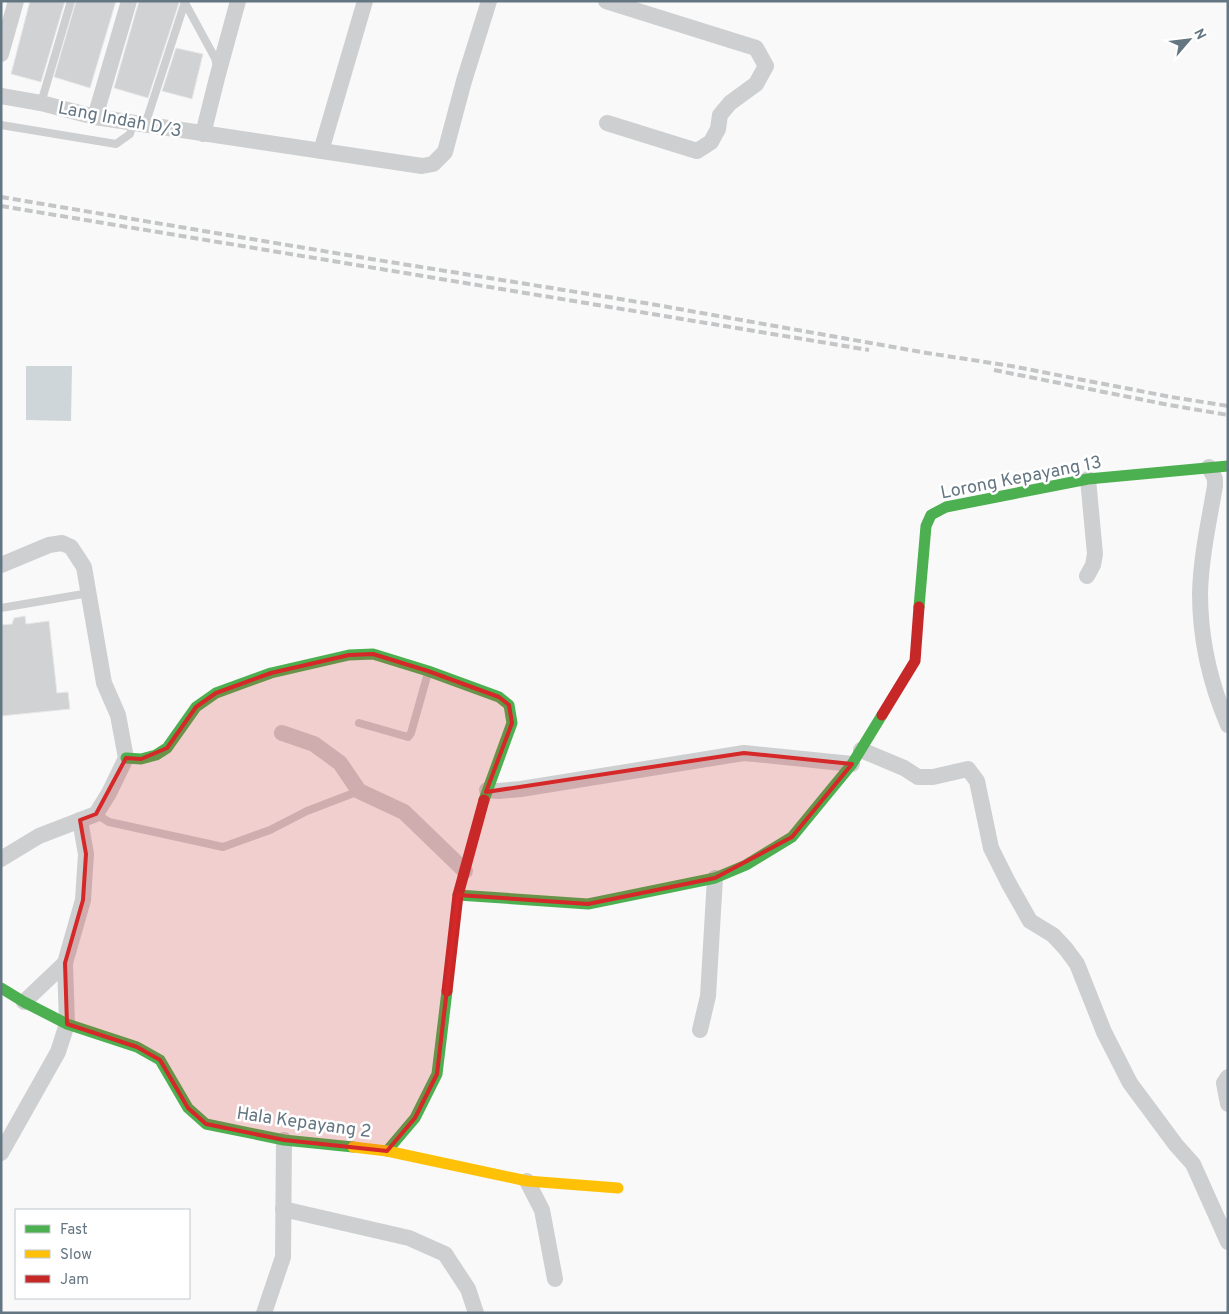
<svg xmlns="http://www.w3.org/2000/svg" width="1229" height="1314" font-family="Overpass,sans-serif">
<rect width="100%" height="100%" fill="#f9f9f9"/>
<polygon fill="#ced6d9" points="26,366 72,366 71,421 26,420"/>
<g fill="#d0d2d3" stroke="#e8e8e8">
<polygon points="30,1 65,1 41,82 11,74"/>
<polygon points="76,1 116,1 90,88 54,77"/>
<polygon points="139,1 178,1 179,3 148,98 114,88"/>
<polygon points="176,48 203,54 192,99 162,91"/>
<polygon points="25,616 26,624 49,621 57,693 68,692 70,709 1,716 1,625 12,624 14,618"/>
</g>
<g fill="none" stroke-linecap="round" stroke-linejoin="round">
<g stroke="#cecfd0" stroke-width="8">
<polyline points="184,1 215,58 217,66"/>
<polyline points="41,103 71,1"/>
<polyline points="1,125 116,144 130,134 133,123"/>
<polyline points="145,125 185,2"/>
<polyline points="1,608 89,593"/>
<polyline points="359,723 408,737 411,733 428,673"/>
<polyline points="96,814 109,822 223,847 270,830 307,811 359,791"/>
</g>
<g stroke="#cecfd0" stroke-width="16">
<polyline points="606,1 756,48 766,66 756,84 730,103 720,115 718,129 711,142 697,151 607,123"/>
<polyline points="1,54 16,1"/>
<polyline points="1,96 41,103 95,117 422,166 433,164 445,152 464,81 489,1"/>
<polyline points="95,117 129,1"/>
<polyline points="203,134 217,78 238,1"/>
<polyline points="321,151 365,1"/>
<path d="M1209 467 1215 479V486C1209 521 1201 557 1200 593 1200 639 1210 683 1228 725"/>
<polyline points="1,565 49,545 62,543 71,547 84,567 104,683 118,715 126,758 109,793 96,814 39,836 1,859"/>
<polyline points="1087,576 1093,565 1095,554 1088,479"/>
<polyline points="282,733 314,744 340,763 359,791 404,812 465,871"/>
<polyline points="861,750 904,768 918,777 933,777 968,769 977,781 991,848 1008,882 1030,921 1053,935 1066,949 1077,964 1104,1032 1130,1083 1176,1145 1193,1164 1228,1242"/>
<polyline points="487,790 498,791 521,789 744,753 852,764"/>
<polyline points="24,1002 65,963 83,900 86,854 80,820"/>
<polyline points="700,1030 708,996 715,878"/>
<polyline points="1228,1077 1224,1083 1228,1104"/>
<polyline points="1,1153 58,1052 67,1024 65,963"/>
<polyline points="527,1181 542,1210 555,1279"/>
<polyline points="283,1209 409,1238 445,1254 468,1289 476,1313"/>
<polyline points="264,1313 283,1257 284,1140"/>
</g>
<g stroke="#4caf50" stroke-width="11">
<polyline points="919,607 926,526 931,515 946,507 1088,479 1228,466"/>
<polyline points="126,758 141,759 156,755 167,748 196,707 216,693 271,673 349,655 373,654 428,671 499,697 509,705 512,723 484,800"/>
<polyline points="458,895 588,904 715,878 746,865 792,837 852,764 882,715"/>
<polyline points="1,988 24,1002 67,1024 137,1047 160,1060 188,1108 206,1124 284,1140 353,1147"/>
<polyline points="387,1151 415,1118 437,1074 447,991"/>
</g>
<polyline stroke="#ffc107" stroke-width="11" points="353,1147 387,1151 527,1181 618,1188"/>
<g stroke="#c62828" stroke-width="11">
<polyline points="882,715 915,661 919,607"/>
<polyline points="447,991 458,895 484,800"/>
</g>
<g stroke="#c3c5c6" stroke-width="4" stroke-dasharray="8 4" stroke-linecap="butt">
<polyline points="1,197 365,258 651,304 927,353 1011,366 1171,397 1228,406"/>
<polyline points="1,206 869,350"/>
<polyline points="994,370 1169,405 1228,415"/>
</g>
</g>
<path fill="#d62828" fill-opacity="0.2" stroke="#d62828" stroke-width="4" stroke-linejoin="round" d="M373 654 428 671 499 697 509 705 512 723 486 792 744 753 852 764 792 837 715 878 588 904 458 895 437 1074 415 1118 387 1151 284 1140 206 1124 188 1108 160 1060 137 1047 67 1024 65 963 83 900 86 854 80 820 96 814 126 758 141 759 167 748 196 707 216 693 271 673 349 655Z"/>
<g text-anchor="middle" stroke-width="5" stroke-linejoin="round" paint-order="stroke">
<g font-size="18" fill="#657683" stroke="#fff">
<text transform="translate(120 119) rotate(11)" y="6">Lang Indah D/3</text>
<text transform="translate(1021 477) rotate(-11)" y="6">Lorong Kepayang 13</text>
<text transform="translate(304 1122) rotate(8)" y="6">Hala Kepayang 2</text>
</g>
</g>
<rect width="1229" height="1314" fill="none" stroke="#657683" stroke-width="5"/>
<rect x="15" y="1209" width="175" height="90" fill="#ffffff" stroke="#c1c8cd"/>
<rect x="25" y="1225" width="25" height="8" fill="#4caf50" stroke="#c1c8cd"/>
<text x="60" y="1234" font-size="15" fill="#657683">Fast</text>
<rect x="25" y="1250" width="25" height="8" fill="#ffc107" stroke="#c1c8cd"/>
<text x="60" y="1259" font-size="15" fill="#657683">Slow</text>
<rect x="25" y="1275" width="25" height="8" fill="#c62828" stroke="#c1c8cd"/>
<text x="60" y="1284" font-size="15" fill="#657683">Jam</text>
<g transform="translate(1189 40) rotate(62)" stroke="#ffffff" stroke-width="4" paint-order="stroke">
<path d="M0-4L9 19L0 12L-9 19Z" fill="#657683"/>
<text y="-8" font-size="14" font-weight="bold" text-anchor="middle" fill="#657683">N</text>
</g>
</svg>
